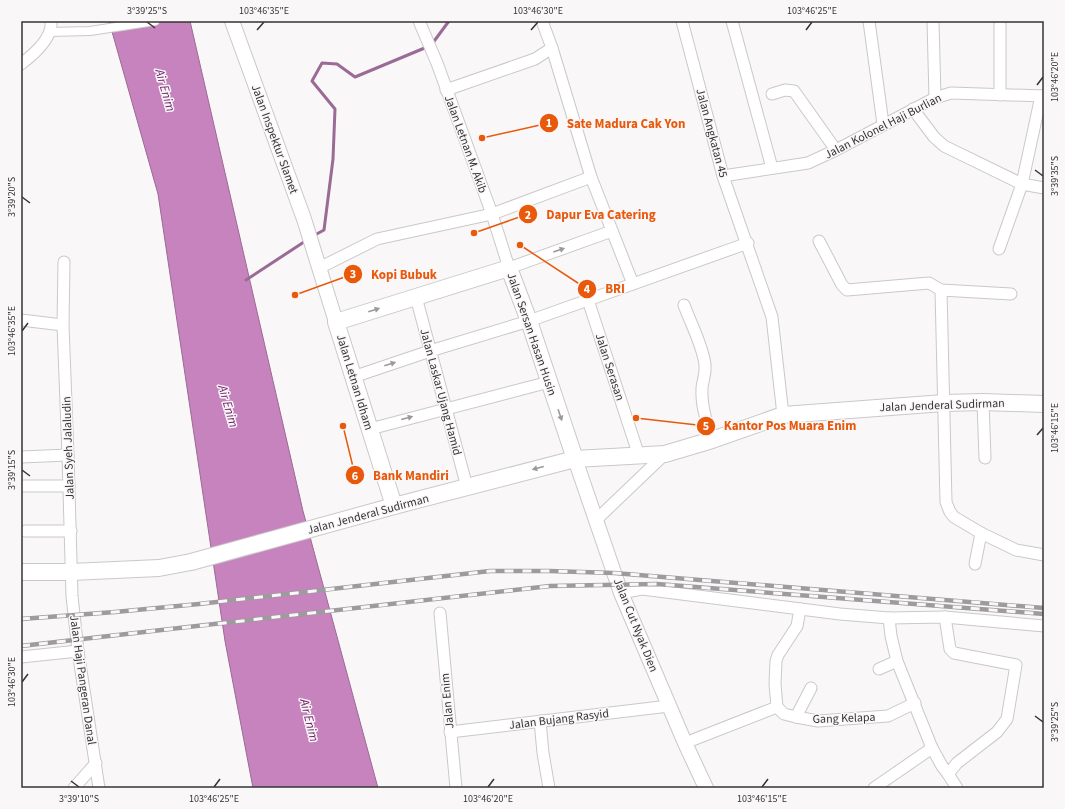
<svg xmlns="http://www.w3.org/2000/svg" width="1065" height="809" font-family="'Source Sans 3',sans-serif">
<rect width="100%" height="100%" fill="#faf7f9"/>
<polygon fill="#c683bd" stroke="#9a6b94" points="109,21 190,21 303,511 378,788 253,788 225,641 158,194"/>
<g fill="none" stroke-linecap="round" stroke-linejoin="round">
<g stroke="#9a6b94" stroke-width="3">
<polyline points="432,44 449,21"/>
<polyline points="313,236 324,230 333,159 335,109 312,81 322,63 337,64 355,77 427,47"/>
<polyline points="246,280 307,240"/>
</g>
<defs>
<polyline id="pedestrian" points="49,32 90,31 155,21"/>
<g id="minor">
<polyline points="419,21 437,63 492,214 509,268 612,231"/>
<polyline points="542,21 552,48 591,177 633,284"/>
<polyline points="682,21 723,176 772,317 783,415"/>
<polyline points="732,21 772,168"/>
<polyline points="869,21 883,124"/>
<polyline points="933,21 935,98"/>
<polyline points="1000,24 1000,95"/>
<path d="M21 64C33 55 53 38 51 21"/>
<polyline points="446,90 535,59 552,48"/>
<polyline points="772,94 785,90 794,91 836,150"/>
<polyline points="913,109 934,137 944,146 1022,184 1044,188"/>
<polyline points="723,176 808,163 836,150 935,98 951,93 1044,96"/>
<polyline points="819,241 842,285 847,290 929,283 941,290 1011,294"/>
<polyline points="999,249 1022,184 1041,96"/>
<polyline points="64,262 63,325 68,455 72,596 78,651 99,788"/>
<polyline points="319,268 377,239 492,214 591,177"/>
<polyline points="941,290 946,502 950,512 954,517 981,533 1016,550 1044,555"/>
<polyline points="416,297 467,487"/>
<polyline points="588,300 639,456"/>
<path d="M684 305C691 324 702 344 705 364 706 375 703 378 702 388 701 406 707 423 712 440"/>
<polyline points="21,320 63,325"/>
<polyline points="353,377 430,351 529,321 748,243"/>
<polyline points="983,402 985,458"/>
<polyline points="370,429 549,382"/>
<polyline points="21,457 68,455"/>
<polyline points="23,486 69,486"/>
<polyline points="596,520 665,454"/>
<polyline points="25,531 71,531"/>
<polyline points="975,564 981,533"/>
<polyline points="621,593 642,589 840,614 889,618 945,617 1044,626"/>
<polyline points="440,613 456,788"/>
<polyline points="889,618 891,636 897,661 932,748 942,766 948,774 957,763 997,732 1007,719 1016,665 954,653 950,649 945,617"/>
<polyline points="21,657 78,651"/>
<polyline points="879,669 897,661"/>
<polyline points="777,707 784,714 796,717 818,721 888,716 915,703"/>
<polyline points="777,707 775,684 776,661 778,655 797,626 800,609"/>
<polyline points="796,717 811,688"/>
<polyline points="540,721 543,753 549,788"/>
<polyline points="450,732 669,706"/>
<polyline points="685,743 777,707"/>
<polyline points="948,774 957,788"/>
<polyline points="74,788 96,763"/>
<polyline points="874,788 932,748"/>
</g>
<g id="tertiary">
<polyline points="232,21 304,219 336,322"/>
<polyline points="575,459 621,593 685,743 706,788"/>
</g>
<g id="secondary">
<polyline points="394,506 336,322 509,268 529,321 575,459"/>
<polyline points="21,572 71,572 159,568 191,562 394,506 575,459 665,454 712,440 783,415 944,403 983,402 1044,404"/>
</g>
</defs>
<use href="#pedestrian" stroke="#cbc8ca" stroke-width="10"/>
<use href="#minor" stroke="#cbc8ca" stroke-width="13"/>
<use href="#tertiary" stroke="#cbc8ca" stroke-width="16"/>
<use href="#secondary" stroke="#cbc8ca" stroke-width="18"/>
<use href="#pedestrian" stroke="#fff" stroke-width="8"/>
<use href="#minor" stroke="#fff" stroke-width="11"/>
<use href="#tertiary" stroke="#fff" stroke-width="14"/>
<use href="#secondary" stroke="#fff" stroke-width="16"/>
<defs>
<g id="rail">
<polyline points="21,619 115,612 199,604 490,571 549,571 614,573 1044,608"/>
<polyline points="21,646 550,586 657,584 1044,614"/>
</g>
</defs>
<use href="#rail" stroke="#9d9b9d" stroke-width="4.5"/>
<use href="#rail" stroke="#faf7f9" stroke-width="3" stroke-dasharray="9" stroke-linecap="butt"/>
</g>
<defs><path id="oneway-solid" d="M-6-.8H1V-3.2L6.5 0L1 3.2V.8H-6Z"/></defs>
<g fill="#9a9a9a">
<use href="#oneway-solid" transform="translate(559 250) rotate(-19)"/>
<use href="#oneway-solid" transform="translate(374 310) rotate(-18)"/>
<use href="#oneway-solid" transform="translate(390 364) rotate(-18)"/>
<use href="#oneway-solid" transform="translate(560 415) rotate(71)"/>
<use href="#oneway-solid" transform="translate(407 418) rotate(-15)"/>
<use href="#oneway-solid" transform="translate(538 468) rotate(165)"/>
</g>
<path fill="none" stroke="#353435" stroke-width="1.5" d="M147 22 155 28M257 30 264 22M531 30 538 22M806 30 812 22M1037 85 1043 77M1035 170 1043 176M22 197 30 203M22 331 28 323M1037 435 1043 428M22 470 30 476M22 682 28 674M1035 716 1043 722M71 781 79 787M214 787 220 779M488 787 494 779M762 787 768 779"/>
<g text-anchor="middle" stroke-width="3" stroke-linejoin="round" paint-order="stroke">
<g font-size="12" fill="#353435" stroke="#faf7f9">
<text transform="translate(883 126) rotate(-27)" y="4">Jalan Kolonel Haji Burlian</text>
<text transform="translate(712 133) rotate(75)" y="4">Jalan Angkatan 45</text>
<text transform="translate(275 139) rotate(70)" y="4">Jalan Inspektur Slamet</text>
<text transform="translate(466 144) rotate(70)" y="4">Jalan Letnan M. Akib</text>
<text transform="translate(532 334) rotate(71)" y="4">Jalan Sersan Hasan Husin</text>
<text transform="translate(610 367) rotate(72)" y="4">Jalan Serasan</text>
<text transform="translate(355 382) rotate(73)" y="4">Jalan Letnan Idham</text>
<text transform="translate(441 392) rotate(75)" y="4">Jalan Laskar Ujang Hamid</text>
<text transform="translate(942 405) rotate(-2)" y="4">Jalan Jenderal Sudirman</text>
<text transform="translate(68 448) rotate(-92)" y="4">Jalan Syeh Jalaludin</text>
<text transform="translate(368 514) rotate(-15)" y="4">Jalan Jenderal Sudirman</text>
<text transform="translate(636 625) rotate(68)" y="4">Jalan Cut Nyak Dien</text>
<text transform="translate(83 680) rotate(82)" y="4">Jalan Haji Pangeran Danal</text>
<text transform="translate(447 701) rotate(-95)" y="4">Jalan Enim</text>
<text transform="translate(844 718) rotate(-2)" y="4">Gang Kelapa</text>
<text transform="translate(559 719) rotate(-7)" y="4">Jalan Bujang Rasyid</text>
</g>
<g font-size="13" font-style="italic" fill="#72236b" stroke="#faf7f9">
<text transform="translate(166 90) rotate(74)" y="5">Air Enim</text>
<text transform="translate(229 406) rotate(74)" y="5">Air Enim</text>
<text transform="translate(310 720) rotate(76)" y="5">Air Enim</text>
</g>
</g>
<path fill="none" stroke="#e8590c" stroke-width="1.5" d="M482 138L549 123M474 233L528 214M295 295L353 274M520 245L587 289M636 418L706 426M343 426L355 475"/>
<g fill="#e8590c" stroke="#faf7f9" stroke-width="1.5">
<circle cx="482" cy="138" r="4"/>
<circle cx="474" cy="233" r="4"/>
<circle cx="295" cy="295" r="4"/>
<circle cx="520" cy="245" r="4"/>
<circle cx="636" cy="418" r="4"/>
<circle cx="343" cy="426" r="4"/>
<circle cx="549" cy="123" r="10"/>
<circle cx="528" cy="214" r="10"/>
<circle cx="353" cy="274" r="10"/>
<circle cx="587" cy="289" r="10"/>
<circle cx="706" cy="426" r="10"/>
<circle cx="355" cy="475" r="10"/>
</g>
<g font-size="12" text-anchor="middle" font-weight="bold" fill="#fff">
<text x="549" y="127">1</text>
<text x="528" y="219">2</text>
<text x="353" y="278">3</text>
<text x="587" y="293">4</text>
<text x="706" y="430">5</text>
<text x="355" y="480">6</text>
</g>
<g font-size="13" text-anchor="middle" font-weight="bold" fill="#e8590c" stroke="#faf7f9" stroke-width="3" stroke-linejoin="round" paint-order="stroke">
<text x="626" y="128">Sate Madura Cak Yon</text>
<text x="601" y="219">Dapur Eva Catering</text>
<text x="404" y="279">Kopi Bubuk</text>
<text x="615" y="293">BRI</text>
<text x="790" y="430">Kantor Pos Muara Enim</text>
<text x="411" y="480">Bank Mandiri</text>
</g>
<rect width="1065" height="809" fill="none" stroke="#faf7f9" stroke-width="44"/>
<rect x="22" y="22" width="1021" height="765" fill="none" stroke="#353435" stroke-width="1.5"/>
<g font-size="10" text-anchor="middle" fill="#353435">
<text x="147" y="14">3°39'25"S</text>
<text x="264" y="14">103°46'35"E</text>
<text x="538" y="14">103°46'30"E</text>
<text x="812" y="14">103°46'25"E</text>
<text transform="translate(1054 77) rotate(-90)" y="4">103°46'20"E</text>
<text transform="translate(1054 176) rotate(-90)" y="4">3°39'35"S</text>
<text transform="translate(11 197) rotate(-90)" y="4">3°39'20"S</text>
<text transform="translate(11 331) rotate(-90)" y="4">103°46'35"E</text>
<text transform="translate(1054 428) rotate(-90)" y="4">103°46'15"E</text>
<text transform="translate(11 470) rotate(-90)" y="4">3°39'15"S</text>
<text transform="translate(11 682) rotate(-90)" y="4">103°46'30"E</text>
<text transform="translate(1054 722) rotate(-90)" y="4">3°39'25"S</text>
<text x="79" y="802">3°39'10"S</text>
<text x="214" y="802">103°46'25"E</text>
<text x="488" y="802">103°46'20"E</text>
<text x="762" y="802">103°46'15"E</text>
</g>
</svg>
